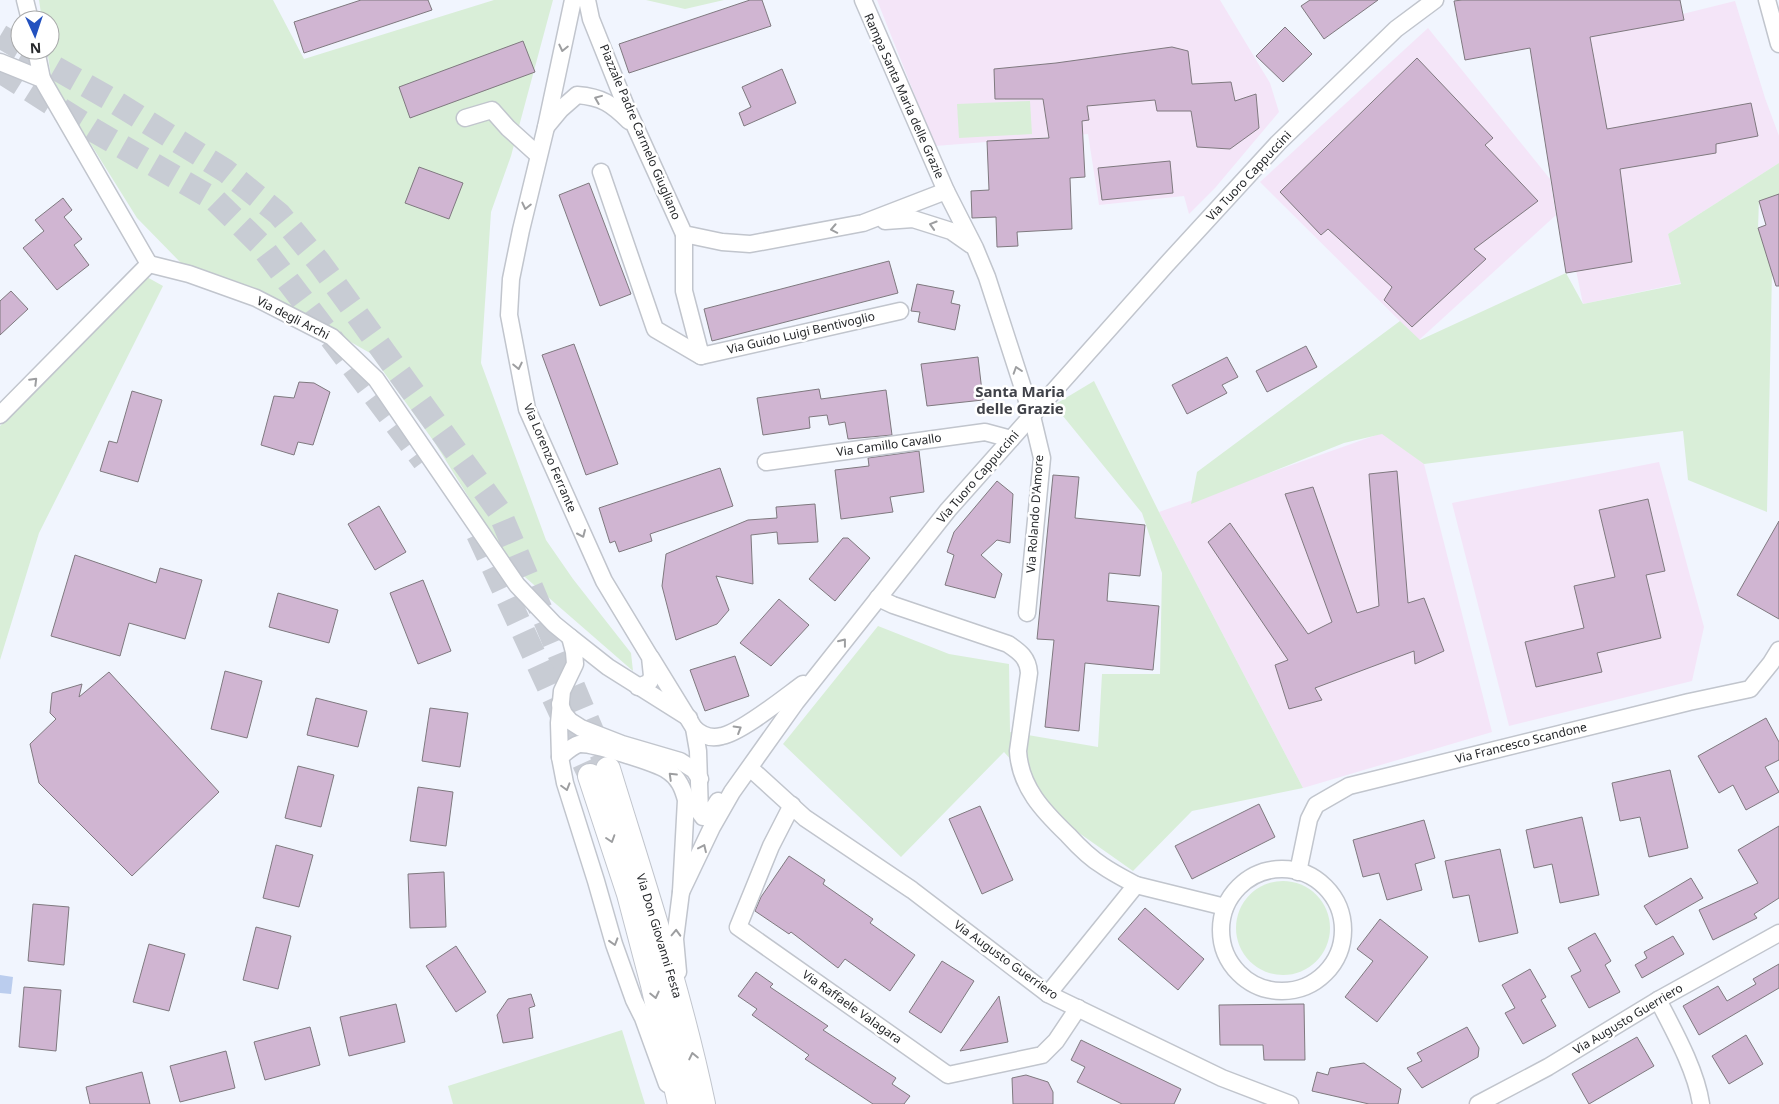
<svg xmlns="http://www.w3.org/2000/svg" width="1779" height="1104" font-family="'Noto Sans',sans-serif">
<rect width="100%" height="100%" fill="#f1f5fe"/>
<g fill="#f4e5f8">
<polygon points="877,0 1220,0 1270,83 1279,112 1215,188 1189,214 1184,196 1099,205 1088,134 935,146"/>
<polygon points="1735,1 1765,98 1779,136 1779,163 1668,234 1682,283 1583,304 1530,48 1590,37"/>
<polygon points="1428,28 1550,179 1556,215 1419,340 1260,182"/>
<polygon points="1382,433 1424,464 1492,732 1303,788 1159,512"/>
<polygon points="1659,462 1704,627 1692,681 1509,726 1452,503"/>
</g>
<g fill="#d9eed8">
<polygon points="39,0 273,0 304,59 494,0 553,0 511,156 491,212 481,363 546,540 573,579 631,653 633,671 510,564 435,443 370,353 298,312 182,264 137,218 52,82 47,50 50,50 50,20 42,20"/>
<polygon points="646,0 724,0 685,9"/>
<polygon points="1030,101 1032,134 959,138 957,104"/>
<polygon points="1779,163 1779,194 1759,201 1758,228 1772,272 1767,512 1688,480 1683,431 1424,464 1382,434 1344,443 1191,504 1197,472 1400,321 1420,340 1566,273 1583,304 1681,284 1668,234"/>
<polygon points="145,276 163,286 39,533 0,660 0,426"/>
<polygon points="1094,381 1159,512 1303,788 1192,811 1133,871 1072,828 1004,752 901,857 783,744 878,626 949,654 1009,664 1010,732 1098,747 1102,674 1160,674 1162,573 1142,513 1054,405"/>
<circle cx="1283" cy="928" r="47"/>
<polygon points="622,1030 645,1104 453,1104 448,1086"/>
</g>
<polygon fill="#bbcdee" points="0,975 13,977 11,994 0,993"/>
<g fill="#d0b5d2" stroke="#7f797f">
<polygon points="361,0 428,0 432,10 304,53 294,22"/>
<polygon points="750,0 762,0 771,26 629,73 619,44"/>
<polygon points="1310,0 1378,0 1324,39 1301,6"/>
<polygon points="1462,0 1680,0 1684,20 1590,37 1607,129 1751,103 1758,136 1716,144 1716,153 1620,169 1632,262 1566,273 1530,48 1465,60 1454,1"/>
<polygon points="1285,27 1312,54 1283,82 1256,56"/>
<polygon points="523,41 535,72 410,118 399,87"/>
<polygon points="1172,47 1188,51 1192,84 1231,82 1235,101 1256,94 1259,128 1230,149 1197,147 1191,111 1157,111 1155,100 1087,106 1089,120 1082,121 1085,177 1070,178 1072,229 1017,232 1018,246 997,247 996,217 972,218 971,191 989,190 987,141 1049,138 1043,99 995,99 994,69 1056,63"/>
<polygon points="1417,58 1493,138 1485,145 1538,201 1474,249 1486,259 1412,327 1384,300 1392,287 1328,229 1321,235 1280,192"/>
<polygon points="782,69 796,103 744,126 739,113 751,107 742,87"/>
<polygon points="1170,161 1173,193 1102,200 1098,168"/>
<polygon points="419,167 463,183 449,219 405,203"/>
<polygon points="589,183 631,294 600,306 559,195"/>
<polygon points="1779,194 1779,286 1776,286 1758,228 1766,225 1759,201"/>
<polygon points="63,198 72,210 64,217 82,239 74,245 89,265 57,290 23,248 44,231 35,220"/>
<polygon points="889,261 898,293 712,341 704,309"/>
<polygon points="917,284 954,291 951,303 960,305 955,330 918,322 920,312 911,311"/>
<polygon points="11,291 28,309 0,335 0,301"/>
<polygon points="574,344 618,464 586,475 542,355"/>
<polygon points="1306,346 1317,367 1267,392 1256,371"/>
<polygon points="978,357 983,400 927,406 921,364"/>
<polygon points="1227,357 1238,377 1222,385 1227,393 1187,414 1172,385"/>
<polygon points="299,382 314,383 330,392 313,445 298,442 294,455 261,445 274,396 294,398"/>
<polygon points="819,389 821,399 886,390 892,435 848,439 845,422 829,425 827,415 809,417 810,428 763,435 757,398"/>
<polygon points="132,391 162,400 138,482 100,471 109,441 117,443"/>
<polygon points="919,451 924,492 890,497 893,512 841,519 835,470 869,466 868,458"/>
<polygon points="720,468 733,506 650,534 652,541 619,552 615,541 610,543 599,508"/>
<polygon points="1397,471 1408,603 1424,598 1444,651 1415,664 1414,651 1315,688 1322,700 1289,709 1275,665 1288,660 1208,542 1230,523 1308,634 1332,622 1285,494 1313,487 1357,613 1379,606 1369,474"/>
<polygon points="1053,475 1079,477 1075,518 1145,525 1140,576 1109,573 1107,601 1159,606 1153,670 1085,663 1079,731 1045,727 1054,640 1037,639"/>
<polygon points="997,481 1013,494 1010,543 997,540 981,555 1002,574 995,598 945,585 954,555 947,552 954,532"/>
<polygon points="1648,499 1665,571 1646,575 1661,638 1597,653 1602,672 1536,687 1525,642 1584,628 1574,586 1615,577 1599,510"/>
<polygon points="815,504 818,542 778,544 777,532 751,535 753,584 716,576 729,610 717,624 676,640 662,586 666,554 748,520 777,518 776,507"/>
<polygon points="379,506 406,552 375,570 348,524"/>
<polygon points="1779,521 1779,619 1737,595"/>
<polygon points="843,538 848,538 870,558 835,601 809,579"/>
<polygon points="75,555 156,583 160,568 202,580 185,639 129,623 120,656 51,636"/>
<polygon points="423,580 451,651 418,664 390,593"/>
<polygon points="278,593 338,610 329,643 269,627"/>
<polygon points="779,599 809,625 771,666 740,643"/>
<polygon points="735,656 749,696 705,711 690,670"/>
<polygon points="225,671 262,681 247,738 211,729"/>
<polygon points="109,672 219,792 132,876 39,783 30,744 56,719 50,713 52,693 82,684 79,697"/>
<polygon points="316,698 367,711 358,747 307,735"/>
<polygon points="430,708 468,713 460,767 422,761"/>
<polygon points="1766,718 1779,742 1779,760 1765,767 1779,792 1746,810 1733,785 1719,793 1698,756"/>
<polygon points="298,766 334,775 321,827 285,818"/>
<polygon points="1670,770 1688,848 1649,857 1640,817 1620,821 1612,783"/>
<polygon points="418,787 453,792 446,846 410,841"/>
<polygon points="1259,804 1275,837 1192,879 1175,846"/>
<polygon points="980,806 1013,880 982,894 949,819"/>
<polygon points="1582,817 1599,895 1560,903 1552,864 1534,868 1526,830"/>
<polygon points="1424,820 1435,858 1415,864 1422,890 1387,900 1379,873 1363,877 1353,840"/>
<polygon points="1779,826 1779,898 1754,914 1757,918 1713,940 1699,910 1758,883 1738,850"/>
<polygon points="276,845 313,855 299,907 263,898"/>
<polygon points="1500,849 1518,933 1479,942 1469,895 1453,898 1445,861"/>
<polygon points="789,856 825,880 823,884 873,919 870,923 915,955 890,991 845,959 838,968 791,932 789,934 755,911 761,897"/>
<polygon points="444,872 446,927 410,928 408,874"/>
<polygon points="1691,878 1703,898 1656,925 1644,906"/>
<polygon points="33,904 69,907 64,965 28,961"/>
<polygon points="1145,908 1204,959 1178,990 1118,939"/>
<polygon points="1380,919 1428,957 1377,1022 1345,997 1373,961 1357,949"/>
<polygon points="256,927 291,936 278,989 243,980"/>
<polygon points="1595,933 1611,961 1605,965 1620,992 1589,1008 1571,976 1581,971 1568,948"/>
<polygon points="1673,936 1684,954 1642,978 1635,965 1647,958 1644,952"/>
<polygon points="149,944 185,954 169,1011 133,1002"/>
<polygon points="456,946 486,992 456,1012 426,966"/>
<polygon points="942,961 974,981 941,1033 909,1012"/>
<polygon points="1779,964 1779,988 1699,1035 1683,1006 1718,986 1727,1001 1756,984 1753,979"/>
<polygon points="1530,969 1546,997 1541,1000 1556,1026 1523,1044 1505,1013 1515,1008 1502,985"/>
<polygon points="756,972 773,984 770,987 828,1026 823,1030 896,1078 892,1084 910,1096 904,1104 873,1104 805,1059 809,1055 752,1015 757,1009 738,996"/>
<polygon points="24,987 61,990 56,1051 19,1047"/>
<polygon points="531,994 535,1006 529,1008 533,1038 503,1043 497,1015 508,999"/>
<polygon points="999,996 1008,1042 960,1051"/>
<polygon points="396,1004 405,1042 349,1056 340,1017"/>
<polygon points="1304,1004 1305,1060 1264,1060 1263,1045 1220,1045 1219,1005"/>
<polygon points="310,1027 320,1065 265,1080 254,1042"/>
<polygon points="1467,1027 1479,1048 1478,1057 1422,1088 1407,1068 1422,1061 1417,1053"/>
<polygon points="1746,1035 1763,1064 1729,1084 1712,1056"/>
<polygon points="1637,1037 1654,1066 1589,1104 1572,1074"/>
<polygon points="1081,1040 1181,1089 1174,1104 1122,1104 1077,1082 1085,1067 1071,1060"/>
<polygon points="226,1051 235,1088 180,1102 170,1066"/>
<polygon points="1364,1063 1401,1089 1398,1104 1369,1104 1312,1091 1317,1072 1328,1075 1330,1068"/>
<polygon points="142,1072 150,1104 90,1104 86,1087"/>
<polygon points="1026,1075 1048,1082 1053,1092 1053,1104 1013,1104 1012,1078"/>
</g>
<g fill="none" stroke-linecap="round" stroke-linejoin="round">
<g stroke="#c8ccd4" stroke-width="24" stroke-dasharray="24 12" stroke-linecap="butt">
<polyline points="0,36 20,48"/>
<polyline points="24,50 110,99 226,171 279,214 319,262 499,511 608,769"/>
<polyline points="0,71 95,131 215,200 260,244 424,461"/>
<polyline points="478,534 590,776"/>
</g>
<defs>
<g id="street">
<polyline points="25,0 30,20"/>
<polyline points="573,0 546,127 521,230 511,279 509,315 527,409 604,581 650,657 652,676 650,681 648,683 638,687"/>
<polyline points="587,0 591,19 625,104 684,234 722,242 750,244 863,223 946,191"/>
<polyline points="863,0 946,191 975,248 987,277 1032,416 1042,458 1027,613"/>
<polyline points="1767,0 1779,44"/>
<polyline points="36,50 42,79"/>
<polyline points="0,62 42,79 149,264"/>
<polyline points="465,118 492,110 508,128 538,155"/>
<path d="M546 127 561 109 577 95C602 97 612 104 629 121"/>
<polyline points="601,172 655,329 701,356"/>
<polyline points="885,221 913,219 951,231 971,245"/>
<polyline points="684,234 684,291 701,356 900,311"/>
<polyline points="149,264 189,274 256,298 332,337 376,379 517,585 554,624 570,637"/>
<polyline points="0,415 149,264"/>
<polyline points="766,462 985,432 1011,439"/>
<path d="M878 598 893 605 1008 644C1020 652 1028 658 1029 673L1018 751C1020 787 1043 811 1068 835 1078 846 1090 858 1103 866 1113 873 1125 879 1136 885"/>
<polyline points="651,658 694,728 698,751 700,813 703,817 708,817 718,801"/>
<polyline points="560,704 564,714 570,721 581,728 622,744 680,761 694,770 700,779"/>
<path d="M694 728C702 736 711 739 722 736 742 732 785 697 803 684"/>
<path d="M560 757C566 752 572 746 579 744 592 743 657 763 668 771 679 778 683 789 686 800L681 892 675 939 678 972"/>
<polyline points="750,768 805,818 912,890 1048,994 1222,1078 1290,1104"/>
<polyline points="792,805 771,846 738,927 948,1075 1042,1055 1056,1041 1078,1008"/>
<circle cx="1282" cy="930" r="61"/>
<polyline points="1298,872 1309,819 1316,805 1349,786 1689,702 1750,689 1771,663 1779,650"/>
<polyline points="681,892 712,827 732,792 796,702 948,510 1166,265 1278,143 1396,29 1435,0"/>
<polyline points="1048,994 1136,885 1225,907"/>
<path d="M1658 1000C1674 1031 1696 1070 1701 1104"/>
<polyline points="667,1084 643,1018 634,1000 614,944 596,881 565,783 560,757 559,723 562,691 575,664 574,652 570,637 608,667 689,718"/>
<polyline points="1478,1104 1548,1067 1658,1000 1779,933"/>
</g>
<g id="secondary">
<path d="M608 769C642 880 679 990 703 1104"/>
<polyline points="590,776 629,894 653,985 680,1104"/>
</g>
</defs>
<use href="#street" stroke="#c1c5cd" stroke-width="19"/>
<use href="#secondary" stroke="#c1c5cd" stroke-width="26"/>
<use href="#street" stroke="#fff" stroke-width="16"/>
<use href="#secondary" stroke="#fff" stroke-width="24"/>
</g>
<defs><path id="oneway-chevron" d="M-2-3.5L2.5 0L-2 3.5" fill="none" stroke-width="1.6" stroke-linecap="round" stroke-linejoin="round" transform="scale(1.25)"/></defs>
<g stroke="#9d9ea0">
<use href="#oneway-chevron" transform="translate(563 48) rotate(103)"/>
<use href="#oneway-chevron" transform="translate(598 99) rotate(-158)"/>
<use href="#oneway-chevron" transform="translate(526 206) rotate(103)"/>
<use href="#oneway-chevron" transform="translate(933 225) rotate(-163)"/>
<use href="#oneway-chevron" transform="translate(834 229) rotate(169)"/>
<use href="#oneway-chevron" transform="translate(518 366) rotate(78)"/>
<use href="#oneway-chevron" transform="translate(1017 370) rotate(-108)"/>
<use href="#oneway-chevron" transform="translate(34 381) rotate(-45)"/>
<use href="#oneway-chevron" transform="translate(582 534) rotate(66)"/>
<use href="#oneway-chevron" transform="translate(843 642) rotate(-52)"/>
<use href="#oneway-chevron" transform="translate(738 729) rotate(-31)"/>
<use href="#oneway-chevron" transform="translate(672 776) rotate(-136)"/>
<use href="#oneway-chevron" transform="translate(566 787) rotate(74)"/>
<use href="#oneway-chevron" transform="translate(611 839) rotate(72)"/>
<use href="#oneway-chevron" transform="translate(703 848) rotate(-65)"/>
<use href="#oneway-chevron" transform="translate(676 933) rotate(-88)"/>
<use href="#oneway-chevron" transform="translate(614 942) rotate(73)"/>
<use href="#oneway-chevron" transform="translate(655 995) rotate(77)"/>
<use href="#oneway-chevron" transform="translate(693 1056) rotate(-102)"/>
</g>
<g text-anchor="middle" stroke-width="5" stroke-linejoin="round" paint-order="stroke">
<g font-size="12" fill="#26282b" stroke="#fff">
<text transform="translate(904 96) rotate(66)" y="4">Rampa Santa Maria delle Grazie</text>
<text transform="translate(640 132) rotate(67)" y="4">Piazzale Padre Carmelo Giugliano</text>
<text transform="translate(1249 176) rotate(-47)" y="4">Via Tuoro Cappuccini</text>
<text transform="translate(293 318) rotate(27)" y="4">Via degli Archi</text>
<text transform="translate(801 333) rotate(-13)" y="4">Via Guido Luigi Bentivoglio</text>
<text transform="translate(889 445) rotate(-8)" y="4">Via Camillo Cavallo</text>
<text transform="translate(550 458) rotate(67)" y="4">Via Lorenzo Ferrante</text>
<text transform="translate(978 477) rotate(-49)" y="4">Via Tuoro Cappuccini</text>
<text transform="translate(1035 514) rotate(-86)" y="4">Via Rolando D'Amore</text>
<text transform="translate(1521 743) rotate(-14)" y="4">Via Francesco Scandone</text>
<text transform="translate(659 936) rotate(73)" y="4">Via Don Giovanni Festa</text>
<text transform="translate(1006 960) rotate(36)" y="4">Via Augusto Guerriero</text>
<text transform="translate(852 1007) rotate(35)" y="4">Via Raffaele Valagara</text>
<text transform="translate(1628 1019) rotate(-31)" y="4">Via Augusto Guerriero</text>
</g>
<g font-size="15" font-weight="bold" fill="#404249" stroke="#fff">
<text x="1020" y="397">Santa Maria<tspan x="1020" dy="17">delle Grazie</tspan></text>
</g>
</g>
<g transform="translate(35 35) rotate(177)"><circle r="24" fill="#ffffff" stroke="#a8a9aa"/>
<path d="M0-4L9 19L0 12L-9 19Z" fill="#2351bf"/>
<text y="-8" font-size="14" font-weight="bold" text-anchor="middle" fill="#26282b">N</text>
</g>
</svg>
